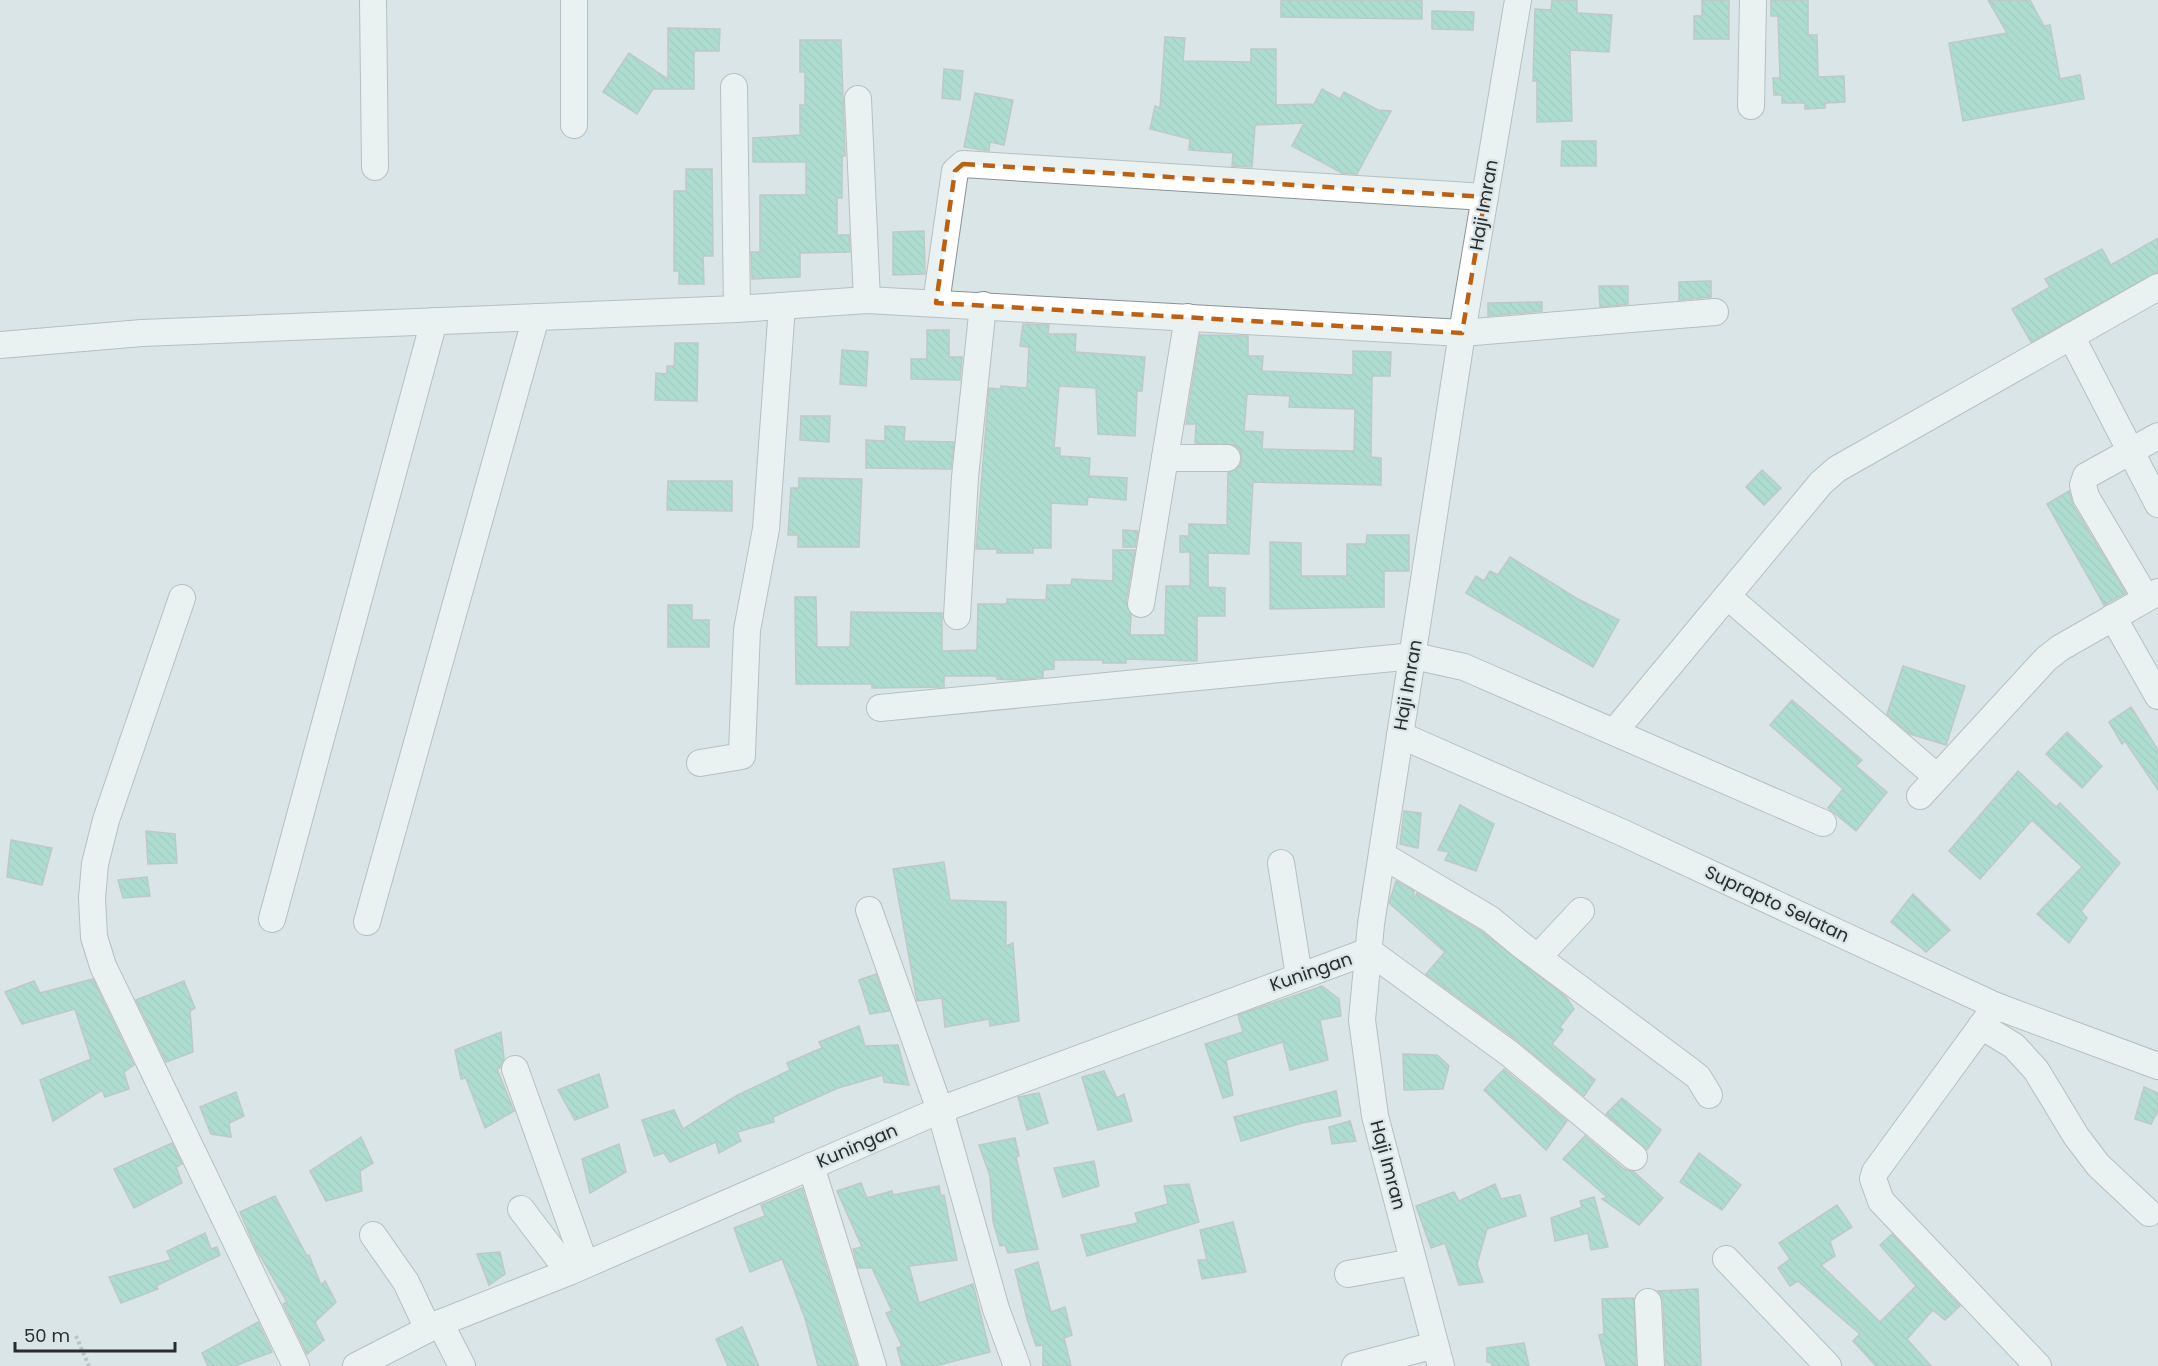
<svg xmlns="http://www.w3.org/2000/svg" width="2158" height="1366" font-family="Poppins,sans-serif">
<defs>
<pattern id="building-back-hatch" width="6" height="6" patternUnits="userSpaceOnUse" patternTransform="scale(1.5)"><rect width="6" height="6" fill="#79d3b4"/><path d="M-1 5l2 2M0 0l6 6M5-1l2 2" fill="none" stroke="#69b59b"/></pattern>
</defs>
<rect width="100%" height="100%" fill="#d9e5e6"/>
<g fill="url(#building-back-hatch)" stroke="#9da7a3" stroke-width="1.5" fill-rule="evenodd">
<polygon points="1281,0 1422,0 1422,19 1281,17"/>
<polygon points="1552,0 1577,0 1577,13 1612,15 1609,52 1570,50 1572,121 1537,122 1537,81 1533,81 1535,9 1551,10"/>
<polygon points="1702,0 1729,0 1729,39 1694,39 1694,16 1702,16"/>
<polygon points="1771,0 1808,0 1808,35 1817,35 1818,77 1844,76 1845,102 1825,103 1825,108 1805,109 1805,103 1782,103 1782,95 1774,95 1773,78 1780,78 1778,16 1771,16"/>
<polygon points="1988,0 2030,0 2044,26 2050,25 2060,79 2080,75 2084,99 1963,121 1949,43 2007,33"/>
<polygon points="1432,11 1474,12 1473,30 1432,29"/>
<polygon points="668,28 720,29 719,51 694,51 694,89 653,89 637,114 603,92 629,53 668,79"/>
<polygon points="1165,37 1185,38 1183,61 1251,62 1251,49 1276,49 1276,105 1314,104 1322,89 1340,99 1344,92 1378,110 1391,111 1357,174 1342,173 1292,146 1304,123 1255,125 1252,167 1232,166 1233,153 1189,150 1190,139 1150,129 1155,106 1160,108"/>
<polygon points="800,40 841,40 845,156 842,156 842,198 837,198 837,235 849,235 850,252 800,253 800,277 752,279 751,252 760,252 760,195 806,195 806,162 753,162 753,138 800,135 800,105 805,105 805,72 800,72"/>
<polygon points="944,69 963,71 960,100 942,98"/>
<polygon points="975,93 1013,100 1004,145 990,142 989,151 964,147"/>
<polygon points="1562,141 1596,141 1596,166 1561,166"/>
<polygon points="686,169 712,169 713,256 703,256 704,284 679,284 679,271 674,271 674,191 686,191"/>
<polygon points="924,231 925,274 893,275 893,232"/>
<polygon points="2158,238 2158,272 2031,342 2012,309 2050,287 2045,279 2102,249 2111,265"/>
<polygon points="1711,281 1711,297 1679,300 1679,282"/>
<polygon points="1599,286 1628,286 1628,304 1600,307"/>
<polygon points="1542,302 1542,311 1488,316 1488,303"/>
<polygon points="1023,324 1049,325 1048,334 1076,334 1075,352 1145,357 1142,391 1137,391 1135,436 1098,434 1096,388 1059,386 1054,448 1060,448 1060,456 1090,458 1089,476 1127,478 1126,500 1088,497 1087,505 1051,503 1051,548 1033,548 1033,553 997,553 997,549 976,549 989,388 1001,389 1001,386 1027,388 1029,347 1020,346"/>
<polygon points="927,330 949,330 949,357 962,357 960,380 911,379 911,359 927,359"/>
<path d="M1200 335 1248 336V356H1263L1262 371 1353 375V351L1391 352 1390 376H1372L1371 457 1381 458V485L1253 482 1249 554 1208 553V587L1225 588V616H1197V661L1126 659V663H1103V660H1054V669L1043 670V677L1018 680 997 679V676H944V687L872 688V684H796L795 597H816L817 647H850L851 612 942 613V651L977 650 978 604H1007V599L1046 600 1047 585H1071L1072 579 1113 581V550H1135L1126 602 1131 615 1130 635H1165L1166 586H1190V552H1180V536H1189V524L1227 525 1228 473 1240 466 1242 459 1240 450 1234 445 1195 443 1196 424H1186ZM1247 394 1290 396 1289 407 1355 409 1354 451 1262 449 1263 432 1244 431Z"/>
<polygon points="675,343 698,343 697,401 655,400 656,373 667,374 667,366 674,366"/>
<polygon points="842,350 868,352 866,386 840,384"/>
<polygon points="801,416 830,416 829,442 800,440"/>
<polygon points="885,426 905,427 904,441 954,442 951,469 866,468 866,440 885,441"/>
<polygon points="1762,470 1781,488 1764,505 1746,487"/>
<polygon points="799,478 862,479 859,547 798,547 798,535 788,535 791,488 799,488"/>
<polygon points="668,481 732,481 732,511 667,510"/>
<polygon points="2069,491 2073,505 2126,593 2104,605 2047,504"/>
<polygon points="1123,530 1138,531 1135,547 1123,547"/>
<polygon points="1367,535 1409,535 1409,571 1384,571 1384,607 1270,609 1270,542 1301,543 1301,576 1347,576 1347,544 1366,544"/>
<polygon points="1510,557 1576,598 1619,620 1593,667 1466,593 1476,576 1484,581 1490,571 1498,575"/>
<polygon points="668,605 692,605 692,620 709,620 709,647 668,647"/>
<polygon points="1903,666 1965,686 1946,745 1910,734 1887,714"/>
<polygon points="1792,700 1862,760 1856,766 1887,792 1856,831 1828,808 1843,789 1770,725"/>
<polygon points="2131,707 2158,750 2158,790 2125,741 2122,744 2109,722"/>
<polygon points="2067,732 2102,766 2082,788 2046,754"/>
<polygon points="2018,771 2056,807 2060,803 2120,863 2081,911 2087,918 2069,943 2037,914 2082,867 2032,820 1980,879 1949,851"/>
<polygon points="1460,805 1494,824 1476,871 1445,860 1449,852 1438,850"/>
<polygon points="1404,811 1421,813 1418,848 1400,844"/>
<polygon points="146,831 175,834 177,863 148,864"/>
<polygon points="11,840 52,848 42,885 7,877"/>
<polygon points="944,862 950,900 1006,902 1006,946 1013,943 1019,1021 990,1026 989,1019 945,1027 942,998 917,1001 893,869"/>
<polygon points="147,877 150,896 123,898 118,880"/>
<polygon points="1396,881 1414,891 1413,900 1417,893 1481,931 1566,997 1574,1009 1560,1027 1563,1030 1552,1044 1595,1080 1584,1096 1519,1042 1426,974 1445,952 1389,903"/>
<polygon points="1913,894 1950,930 1926,952 1891,922"/>
<polygon points="876,974 889,1011 870,1014 859,980"/>
<polygon points="93,979 134,1065 124,1072 129,1089 105,1097 102,1090 53,1121 40,1080 91,1059 75,1009 22,1024 5,992 34,981 40,993"/>
<polygon points="184,981 195,1008 190,1011 193,1052 166,1062 136,1000"/>
<polygon points="1322,986 1339,999 1341,1016 1320,1020 1328,1060 1290,1070 1283,1042 1226,1060 1233,1095 1223,1098 1205,1044 1243,1032 1238,1015"/>
<polygon points="859,1026 865,1046 898,1045 909,1085 884,1082 883,1075 838,1088 773,1117 774,1122 737,1132 741,1141 719,1153 716,1142 670,1162 664,1153 654,1156 642,1120 674,1110 683,1129 736,1096 790,1070 787,1063 822,1048 819,1042"/>
<polygon points="501,1032 504,1059 500,1068 497,1069 514,1111 485,1128 466,1078 461,1079 455,1050"/>
<polygon points="1403,1054 1437,1055 1449,1066 1443,1089 1404,1090"/>
<polygon points="1504,1069 1567,1121 1546,1150 1484,1090"/>
<polygon points="1104,1071 1117,1098 1124,1094 1132,1121 1098,1130 1082,1077"/>
<polygon points="599,1074 608,1107 575,1120 558,1090"/>
<polygon points="2144,1087 2158,1093 2158,1111 2151,1124 2135,1119"/>
<polygon points="1336,1091 1341,1116 1302,1123 1241,1141 1234,1117"/>
<polygon points="236,1092 244,1116 229,1123 231,1137 211,1134 200,1107"/>
<polygon points="1039,1093 1048,1123 1027,1130 1018,1097"/>
<polygon points="1622,1098 1661,1130 1647,1150 1606,1114"/>
<polygon points="1350,1121 1356,1141 1332,1144 1329,1127"/>
<polygon points="1585,1136 1624,1169 1634,1172 1663,1198 1639,1225 1602,1199 1607,1197 1563,1159"/>
<polygon points="361,1137 373,1163 360,1171 362,1191 326,1201 310,1171"/>
<polygon points="1015,1138 1019,1156 1016,1157 1038,1249 1008,1253 1005,1245 1000,1246 993,1221 990,1176 979,1145"/>
<polygon points="172,1143 182,1164 176,1167 182,1183 134,1208 114,1169"/>
<polygon points="619,1144 626,1172 590,1193 582,1159"/>
<polygon points="1699,1153 1741,1185 1722,1210 1680,1182"/>
<polygon points="1094,1161 1099,1186 1063,1197 1054,1168"/>
<polygon points="861,1183 867,1198 892,1191 893,1195 939,1186 941,1196 944,1195 957,1260 909,1266 919,1303 973,1284 990,1352 935,1366 902,1366 897,1348 902,1346 886,1313 892,1311 872,1268 858,1268 853,1249 862,1247 837,1191"/>
<polygon points="1189,1184 1199,1222 1087,1256 1081,1235 1138,1223 1135,1213 1168,1204 1164,1186"/>
<polygon points="1495,1184 1501,1199 1520,1195 1526,1216 1487,1229 1477,1264 1483,1282 1459,1285 1445,1243 1431,1248 1416,1206 1454,1192 1459,1201"/>
<polygon points="802,1188 857,1366 818,1366 805,1318 782,1259 750,1272 734,1228 765,1216 761,1205"/>
<polygon points="275,1196 307,1256 309,1255 321,1285 325,1281 336,1302 315,1322 324,1340 307,1354 283,1304 287,1302 255,1247 240,1212"/>
<polygon points="1594,1197 1608,1247 1591,1250 1588,1233 1555,1241 1551,1218 1582,1207 1580,1201"/>
<polygon points="1837,1205 1852,1227 1830,1241 1835,1256 1821,1265 1880,1322 1916,1286 1880,1245 1892,1234 1960,1306 1945,1320 1933,1310 1907,1339 1931,1366 1876,1366 1853,1341 1860,1334 1798,1281 1790,1286 1778,1268 1790,1259 1779,1243"/>
<polygon points="1233,1222 1246,1272 1202,1279 1198,1260 1207,1260 1200,1230"/>
<polygon points="205,1233 211,1249 217,1247 220,1255 156,1286 158,1289 121,1303 109,1277 171,1260 167,1251"/>
<polygon points="500,1252 505,1274 489,1285 477,1254"/>
<polygon points="1038,1262 1051,1312 1065,1307 1072,1335 1064,1338 1071,1366 1043,1366 1043,1345 1036,1346 1027,1319 1015,1270"/>
<polygon points="1698,1289 1701,1366 1666,1366 1663,1301 1658,1291"/>
<polygon points="1634,1298 1636,1366 1606,1366 1599,1335 1604,1334 1602,1299"/>
<polygon points="258,1322 272,1352 235,1366 208,1366 202,1353"/>
<polygon points="742,1327 759,1366 728,1366 716,1339"/>
<polygon points="1524,1343 1529,1366 1492,1366 1492,1363 1487,1362 1487,1348"/>
</g>
<g fill="none" stroke-linecap="round" stroke-linejoin="round">
<defs>
<g id="minor">
<polyline points="373,0 375,167"/>
<polyline points="574,0 574,125"/>
<polyline points="734,87 737,309"/>
<polyline points="858,99 867,300"/>
<polyline points="1751,106 1753,0"/>
<polyline points="936,303 955,171 963,164 1485,197"/>
<polyline points="2071,336 2158,504"/>
<polyline points="0,345 142,333 737,309 867,300 1462,333 1715,312"/>
<polyline points="1165,458 1227,458"/>
<polyline points="1727,596 1937,777"/>
<polyline points="182,598 106,820 95,864 92,898 94,937 103,966 296,1366"/>
<polyline points="2146,598 2086,497 2083,485 2086,476 2158,436"/>
<polyline points="1141,604 1188,317"/>
<polyline points="957,616 965,477 983,305"/>
<polyline points="2113,617 2158,696"/>
<polyline points="880,708 1414,656 1464,667 1823,823"/>
<polyline points="1614,732 1821,483 1837,469 2158,287"/>
<polyline points="1400,735 1621,832 1996,1006 2158,1066"/>
<polyline points="700,763 742,756 742,752 747,630 766,529 782,306"/>
<polyline points="1920,796 2046,659 2060,648 2158,592"/>
<polyline points="1382,855 1490,919 1520,944 1689,1070 1698,1077 1709,1095"/>
<polyline points="1281,863 1299,976"/>
<polyline points="869,910 940,1110 996,1309 1017,1366"/>
<polyline points="272,919 434,321"/>
<polyline points="367,922 536,317"/>
<polyline points="1538,957 1581,911"/>
<polyline points="1996,1006 1875,1172 1873,1179 1881,1201 2038,1366"/>
<polyline points="1981,1026 2014,1046 2036,1070 2076,1136 2098,1165 2149,1213"/>
<polyline points="515,1069 585,1264"/>
<polyline points="811,1166 873,1366"/>
<polyline points="521,1209 569,1272"/>
<polyline points="373,1235 406,1282 428,1329"/>
<polyline points="1726,1259 1828,1366"/>
<polyline points="1348,1274 1413,1262"/>
<polyline points="1648,1302 1651,1366"/>
<polyline points="440,1323 462,1366"/>
<polyline points="356,1366 440,1323 569,1272 940,1110 1369,951 1510,1054 1634,1157"/>
<polyline points="1355,1366 1435,1345"/>
<polyline points="1441,1366 1375,1116 1362,1020 1371,924 1462,333 1518,0"/>
</g>
</defs>
<use href="#minor" stroke="#899495" stroke-width="28"/>
<polyline stroke="#939c9d" stroke-width="4" stroke-dasharray="3 3" stroke-linecap="butt" points="76,1336 89,1366"/>
<use href="#minor" stroke="#fff" stroke-width="26"/>
</g>
<path d="M0 0H2158V1366H0ZM963 164 1485 197 1462 333 936 303 955 171Z" fill="#d9e5e6" fill-opacity=".55" fill-rule="evenodd"/>
<path fill="none" stroke="#bd6011" stroke-width="4.5" stroke-dasharray="12 8" stroke-linejoin="round" d="M963 164 1485 197 1462 333 936 303 955 171Z"/>
<g text-anchor="middle" stroke-width="4.5" stroke-linejoin="round" paint-order="stroke">
<g font-size="18" fill="#282d2d" stroke="#d9e5e6">
<text transform="translate(1484 205) rotate(-80)" y="6">Haji Imran</text>
<text transform="translate(1408 685) rotate(-80)" y="6">Haji Imran</text>
<text transform="translate(1777 904) rotate(25)" y="6">Suprapto Selatan</text>
<text transform="translate(1311 972) rotate(-19)" y="6">Kuningan</text>
<text transform="translate(857 1146) rotate(-23)" y="6">Kuningan</text>
<text transform="translate(1388 1165) rotate(75)" y="6">Haji Imran</text>
</g>
</g>
<path d="M15 1342v9h160v-9" fill="none" stroke="#282d2d" stroke-width="3"/>
<text x="24" y="1342" font-size="18" fill="#282d2d" stroke="#d9e5e6" stroke-width="4.5" paint-order="stroke">50 m</text>
</svg>
